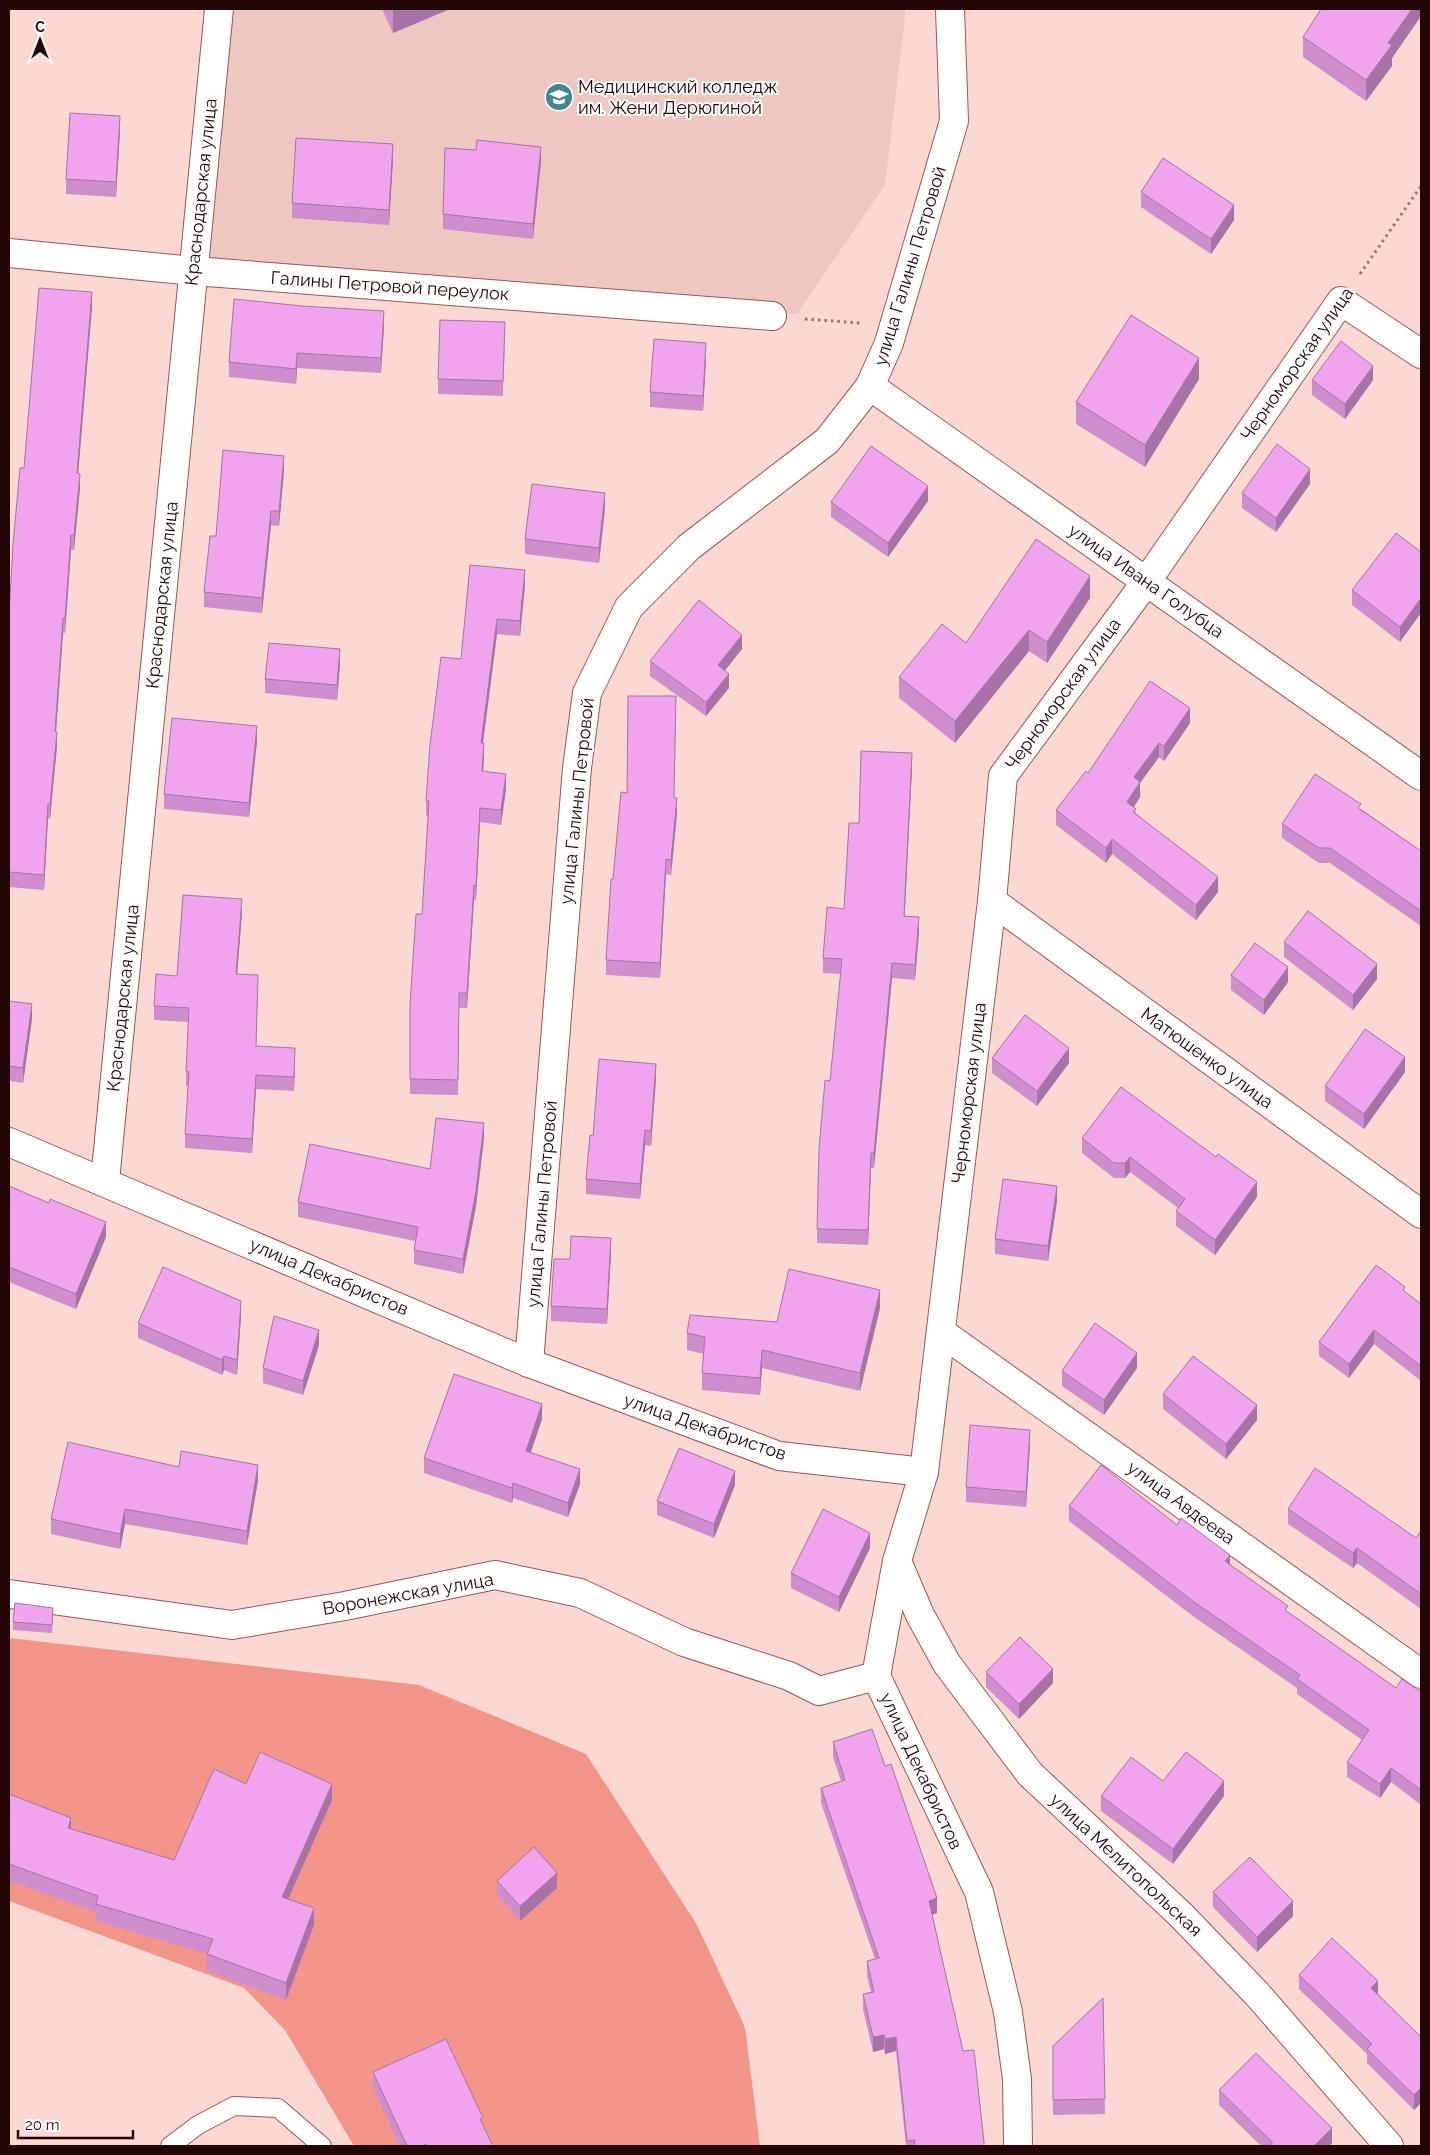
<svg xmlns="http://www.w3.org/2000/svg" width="1430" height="2155" font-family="Raleway,sans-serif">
<rect width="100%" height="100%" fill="#fcd8d3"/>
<polygon fill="#eec7c1" points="232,9 906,9 885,185 797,314 207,258"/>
<polygon fill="#f39488" points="9,1638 419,1685 586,1754 696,1923 745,2027 760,2146 354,2146 285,2030 244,1988 9,1901"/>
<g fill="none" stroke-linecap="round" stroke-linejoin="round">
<defs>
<polyline id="lane" points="170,2146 198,2125 234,2106 278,2108 322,2146"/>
<g id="street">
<polyline points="9,253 194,271 772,316"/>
<polyline points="870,386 1421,776"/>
<polyline points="992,901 1421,1214"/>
<polyline points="9,1142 529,1363 779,1456 924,1472"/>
<polyline points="105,1181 219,9"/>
<polyline points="941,1332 1421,1674"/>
<polyline points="529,1363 577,768 587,693 629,607 689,547 827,441 870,386 889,343 954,121 950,9"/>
<polyline points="897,1561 920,1615 947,1664 1030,1774 1181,1915 1257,1994 1389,2146"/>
<polyline points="9,1594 232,1625 345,1606 495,1575 580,1593 684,1642 789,1676 819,1691 876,1676"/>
<polyline points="1018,2146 1017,2079 1008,2012 979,1892 876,1676 897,1561 924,1472 992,901 1003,776 1146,582 1341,301 1421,354"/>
</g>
</defs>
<use href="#lane" stroke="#a1544c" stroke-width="20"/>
<use href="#street" stroke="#a1544c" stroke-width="30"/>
<g stroke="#967672" stroke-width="3" stroke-dasharray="2.5 4" stroke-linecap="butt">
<polyline points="1360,274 1421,186"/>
<polyline points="805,319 861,323"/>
</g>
<use href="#lane" stroke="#fff" stroke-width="18"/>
<use href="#street" stroke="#fff" stroke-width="28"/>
</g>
<g fill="#ce8dcc">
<polygon points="382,9 450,9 393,33"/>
<polygon points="1421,9 1421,16 1392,58 1392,66 1366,101 1303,57 1303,37"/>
<polygon points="120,131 116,197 66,194 66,179"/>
<polygon points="393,159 389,225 292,218 292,203"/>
<polygon points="541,161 533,239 443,229 443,214"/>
<polygon points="1141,192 1234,220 1211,254 1141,207"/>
<polygon points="92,307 78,473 80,488 74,550 71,550 65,633 63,633 56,732 57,746 50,819 48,818 44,890 9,887 9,617 24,468"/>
<polygon points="384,326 381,373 297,368 296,384 229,377 229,362"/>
<polygon points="505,336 503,396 438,394 438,379"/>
<polygon points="706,358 703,411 650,407 650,392"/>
<polygon points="1199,379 1145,467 1076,424 1076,402"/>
<polygon points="1312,380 1373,380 1345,419 1312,395"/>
<polygon points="284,471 279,526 271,525 262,613 204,607 204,592 216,536"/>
<polygon points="1310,484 1276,532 1242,508 1242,493"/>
<polygon points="928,501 888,557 831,517 831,502"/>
<polygon points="605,508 599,563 525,554 525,539"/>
<polygon points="1421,552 1400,642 1352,605 1352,590"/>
<polygon points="525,585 520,636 497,634 483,743 484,758 483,771 506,789 501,825 480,822 476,900 474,900 467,1008 459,1008 458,1095 410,1094 410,1004 422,914 428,816 426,815 426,801 461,659"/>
<polygon points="1090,598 1047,663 1029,651 955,743 899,698 899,677 966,643"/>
<polygon points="742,649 725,670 729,688 706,716 650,676 650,661"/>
<polygon points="340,664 337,700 265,693 265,679"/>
<polygon points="1190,723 1164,761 1159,757 1140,783 1140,797 1134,807 1136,813 1218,892 1196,920 1112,854 1106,863 1056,825 1056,810 1088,773"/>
<polygon points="257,741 249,817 164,809 164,794"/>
<polygon points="912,768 904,916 919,932 915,980 892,978 874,1168 871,1168 868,1245 817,1243 817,1229 830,1081 841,974 823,973 823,958 844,909 859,823"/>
<polygon points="674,798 677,813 671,875 666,874 660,978 606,975 606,960 613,879"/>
<polygon points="1361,809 1421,851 1421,926 1330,863 1319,863 1282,838 1282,824"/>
<polygon points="242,913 237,975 258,989 256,1046 295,1062 294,1091 256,1089 252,1153 185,1148 185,1134 189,1086 186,1086 186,1071 189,1022 154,1020 154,1006"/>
<polygon points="1284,942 1377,979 1353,1010 1284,957"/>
<polygon points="1231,975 1288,982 1264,1015 1231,990"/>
<polygon points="9,1001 32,1019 23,1083 9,1081"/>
<polygon points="992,1058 1069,1063 1037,1106 992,1073"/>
<polygon points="1405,1072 1364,1129 1325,1101 1325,1086"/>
<polygon points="656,1079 651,1146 645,1145 640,1199 586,1194 586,1179 593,1136"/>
<polygon points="484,1138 476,1206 463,1274 414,1264 414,1250 415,1241 298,1217 298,1202 430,1169"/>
<polygon points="1082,1138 1257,1197 1215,1255 1176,1226 1176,1211 1178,1208 1130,1172 1125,1178 1114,1178 1082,1153"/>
<polygon points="9,1186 106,1237 76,1309 9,1282"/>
<polygon points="1057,1201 1048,1261 995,1254 995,1239"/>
<polygon points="611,1253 607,1324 551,1321 551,1306 570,1259"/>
<polygon points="1405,1292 1421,1304 1421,1381 1374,1344 1349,1378 1319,1356 1319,1342"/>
<polygon points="880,1308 860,1391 762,1368 760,1395 702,1390 702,1373 704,1354 687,1350 687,1333 777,1322"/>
<polygon points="241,1316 237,1375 224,1370 222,1375 138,1338 138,1323"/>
<polygon points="319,1345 303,1395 263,1383 263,1368"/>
<polygon points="1137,1368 1104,1415 1062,1386 1062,1371"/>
<polygon points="1163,1394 1257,1420 1226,1459 1163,1409"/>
<polygon points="542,1419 531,1452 580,1484 568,1517 513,1498 512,1503 424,1473 424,1458"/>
<polygon points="1030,1445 1026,1507 966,1502 966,1487"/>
<polygon points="179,1467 258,1480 247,1545 125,1524 120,1549 51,1534 51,1519"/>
<polygon points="735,1485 714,1538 657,1515 657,1501"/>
<polygon points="1069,1506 1177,1525 1230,1564 1288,1612 1396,1688 1421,1692 1421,1805 1391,1782 1380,1798 1347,1777 1347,1762 1362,1740 1297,1694 1297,1688 1194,1617 1069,1521"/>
<polygon points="1288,1509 1416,1538 1421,1531 1421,1609 1357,1563 1353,1568 1288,1524"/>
<polygon points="870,1548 839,1612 791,1588 791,1573"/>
<polygon points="53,1616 52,1633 13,1630 13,1622"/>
<polygon points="986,1672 1053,1683 1019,1719 986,1687"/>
<polygon points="833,1742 885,1766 937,1913 932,1914 984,2146 906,2146 896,2051 885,2054 884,2049 873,2052 863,2009 863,1994 871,1992 867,1976 867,1961 875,1959 821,1803 821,1788 841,1781 833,1757"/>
<polygon points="1163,1781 1224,1796 1173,1864 1101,1811 1101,1796"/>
<polygon points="246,1784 332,1800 288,1899 314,1925 286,2000 207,1971 207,1954 96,1921 96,1912 9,1881 9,1794 71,1829 174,1860"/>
<polygon points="497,1881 557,1888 520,1921 497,1895"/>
<polygon points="1213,1892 1293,1916 1257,1952 1213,1907"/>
<polygon points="1299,1975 1378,1994 1421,2037 1421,2103 1414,2110 1367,2063 1367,2054 1299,1989"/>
<polygon points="1103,1998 1105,2114 1053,2115 1053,2046"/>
<polygon points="373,2072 483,2125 493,2146 400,2146 373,2087"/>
<polygon points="1219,2090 1332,2143 1329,2146 1261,2146 1219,2105"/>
</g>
<g fill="#a773a6">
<polygon points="393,9 450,9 393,33"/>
<polygon points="1412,9 1421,9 1421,16 1392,58 1392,66 1366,101 1366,80 1388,43"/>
<polygon points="120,116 120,131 116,197 116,182"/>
<polygon points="393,144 393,159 389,225 389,210"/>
<polygon points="541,147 541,161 533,239 533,224"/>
<polygon points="1234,205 1234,220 1211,254 1211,239"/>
<polygon points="92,292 92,307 77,488 77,473"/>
<polygon points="384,311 384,326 381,373 381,358"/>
<polygon points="706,343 706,358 703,411 703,396"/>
<polygon points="297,353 297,368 296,384 296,369"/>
<polygon points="1199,358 1199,379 1145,467 1145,445"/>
<polygon points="1373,366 1373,380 1345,419 1345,404"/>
<polygon points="284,456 284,471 279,526 279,511"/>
<polygon points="1310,469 1310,484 1276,532 1276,518"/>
<polygon points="80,474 80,488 74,550 74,535"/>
<polygon points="928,486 928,501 888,557 888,543"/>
<polygon points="605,493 605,508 599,563 599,548"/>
<polygon points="271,511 271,525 262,613 262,598"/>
<polygon points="71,535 71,550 65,633 65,619"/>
<polygon points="525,570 525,585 520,636 520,621"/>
<polygon points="1090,576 1090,598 1047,663 1047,642"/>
<polygon points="1421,598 1421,613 1400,642 1400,627"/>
<polygon points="63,618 63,633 55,746 55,731"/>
<polygon points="497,619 497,634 481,758 481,743"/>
<polygon points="1029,630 1029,651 955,743 955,721"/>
<polygon points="742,635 742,649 718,679 718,665"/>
<polygon points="340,649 340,664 337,700 337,685"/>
<polygon points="729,674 729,688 706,716 706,702"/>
<polygon points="1190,708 1190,723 1164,761 1164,746"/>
<polygon points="257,726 257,741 249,817 249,803"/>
<polygon points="57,732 57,746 50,819 50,804"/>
<polygon points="484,743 484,758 482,785 482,771"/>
<polygon points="1159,743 1159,757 1140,783 1140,797 1127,817 1127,802 1134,777"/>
<polygon points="912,753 912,768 904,931 904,916"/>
<polygon points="506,774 506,789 501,825 501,810"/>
<polygon points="677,798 677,813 671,875 671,860"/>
<polygon points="48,804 48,818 44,890 44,875"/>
<polygon points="480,808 480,822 476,900 476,886"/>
<polygon points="1112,839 1112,854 1106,863 1106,848"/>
<polygon points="666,859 666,874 660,978 660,963"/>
<polygon points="1218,877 1218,892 1196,920 1196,905"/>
<polygon points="474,885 474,900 467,1008 467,993"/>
<polygon points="242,899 242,913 236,989 236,974"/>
<polygon points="919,917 919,932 915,980 915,965"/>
<polygon points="892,963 892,978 874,1168 874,1153"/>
<polygon points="1377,964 1377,979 1353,1010 1353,995"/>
<polygon points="1288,967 1288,982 1264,1015 1264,1000"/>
<polygon points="32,1004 32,1019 23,1083 23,1068"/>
<polygon points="295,1048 295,1062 294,1091 294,1077"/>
<polygon points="1069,1048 1069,1063 1037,1106 1037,1091"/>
<polygon points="1405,1057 1405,1072 1364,1129 1364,1114"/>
<polygon points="656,1064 656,1079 651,1146 651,1131"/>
<polygon points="256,1075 256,1089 252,1153 252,1139"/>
<polygon points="484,1123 484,1138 476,1206 463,1274 463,1259"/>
<polygon points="645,1130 645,1145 640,1199 640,1184"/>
<polygon points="871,1153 871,1168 868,1245 868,1230"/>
<polygon points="1130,1157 1130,1172 1125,1178 1125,1163"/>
<polygon points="1257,1182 1257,1197 1215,1255 1215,1240"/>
<polygon points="1057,1186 1057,1201 1048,1261 1048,1246"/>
<polygon points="106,1222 106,1237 76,1309 76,1294"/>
<polygon points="611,1238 611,1253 607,1324 607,1309"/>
<polygon points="880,1290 880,1308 860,1391 860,1373"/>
<polygon points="241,1301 241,1316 237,1375 237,1360"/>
<polygon points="319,1330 319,1345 303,1395 303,1381"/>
<polygon points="1374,1330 1374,1344 1349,1378 1349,1364"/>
<polygon points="762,1350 762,1368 760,1395 760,1378"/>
<polygon points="1137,1353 1137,1368 1104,1415 1104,1400"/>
<polygon points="224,1356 224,1370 222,1375 222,1360"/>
<polygon points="542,1404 542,1419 526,1466 526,1451"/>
<polygon points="1257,1405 1257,1420 1226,1459 1226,1444"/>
<polygon points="1030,1430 1030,1445 1026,1507 1026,1492"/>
<polygon points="258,1465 258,1480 247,1545 247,1531"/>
<polygon points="580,1469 580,1484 568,1517 568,1503"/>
<polygon points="735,1471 735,1485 714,1538 714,1524"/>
<polygon points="513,1483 513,1498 512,1503 512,1488"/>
<polygon points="125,1509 125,1524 120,1549 120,1534"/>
<polygon points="870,1533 870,1548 839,1612 839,1597"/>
<polygon points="1357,1548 1357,1563 1353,1568 1353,1553"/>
<polygon points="1230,1555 1230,1570 1225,1561"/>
<polygon points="1053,1669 1053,1683 1019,1719 1019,1704"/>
<polygon points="1391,1768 1391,1782 1380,1798 1380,1784"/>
<polygon points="1224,1781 1224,1796 1173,1864 1173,1849"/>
<polygon points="332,1784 332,1800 282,1913 282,1897"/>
<polygon points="71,1818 71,1834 68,1828"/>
<polygon points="557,1873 557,1888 520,1921 520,1906"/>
<polygon points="937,1898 937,1913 929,1916 929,1901"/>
<polygon points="1293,1901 1293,1916 1257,1952 1257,1937"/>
<polygon points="314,1908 314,1925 286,2000 286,1983"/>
<polygon points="1378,1981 1378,1996 1371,1988"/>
<polygon points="884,2035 884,2049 873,2052 873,2037"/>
<polygon points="896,2037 896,2051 885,2054 885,2039"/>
<polygon points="1421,2088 1421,2103 1414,2110 1414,2095"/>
<polygon points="1332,2128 1332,2143 1329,2146 1314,2146"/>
</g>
<g fill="#efa4ed" stroke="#a773a6">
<polygon points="1321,9 1412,9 1388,43 1392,45 1366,80 1303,37"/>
<polygon points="70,113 120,116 116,182 66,179"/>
<polygon points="296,138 393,144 389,210 292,203"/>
<polygon points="477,140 541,147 533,224 443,214 445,148 476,150"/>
<polygon points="1163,158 1234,205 1211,239 1141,192"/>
<polygon points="39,288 92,292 77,473 80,474 74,535 71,535 65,619 63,618 55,731 57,732 50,804 48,804 44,875 9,872 9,617 13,544 20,468 24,468"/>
<polygon points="234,299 302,306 384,311 381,358 297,353 296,369 229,362"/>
<polygon points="1131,315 1199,358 1145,445 1076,402"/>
<polygon points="440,320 505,322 503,381 438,379"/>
<polygon points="654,339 706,343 703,396 650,392"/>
<polygon points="1341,341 1373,366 1345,404 1312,380"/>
<polygon points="1277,444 1310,469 1276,518 1242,493"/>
<polygon points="871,446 928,486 888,543 831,502"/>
<polygon points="223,450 284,456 279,511 271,511 262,598 204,592 210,536 216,536"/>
<polygon points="532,484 605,493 599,548 525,539"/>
<polygon points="1396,533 1421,552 1421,598 1400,627 1352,590"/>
<polygon points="1036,539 1090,576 1047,642 1029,630 955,721 899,677 942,624 966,643"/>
<polygon points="470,565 525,570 520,621 497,619 481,743 484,743 482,771 506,774 501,810 480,808 476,886 474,885 467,993 459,993 458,1080 410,1079 410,1004 416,914 422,914 429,801 426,801 430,745 441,657 461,659"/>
<polygon points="699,600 742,635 718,665 729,674 706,702 650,661"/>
<polygon points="269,643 340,649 337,685 265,679"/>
<polygon points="1150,681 1190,708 1164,746 1159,743 1134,777 1140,782 1127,802 1136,809 1133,812 1218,877 1196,905 1112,839 1106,848 1056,810 1086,771 1088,773"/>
<polygon points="628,696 676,696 674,798 677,798 671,860 666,859 660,963 606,960 611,879 613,879 621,792 627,793"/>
<polygon points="172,718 257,726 249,803 164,794"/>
<polygon points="861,751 912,753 904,916 919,917 915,965 892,963 874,1153 871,1153 868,1230 817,1229 819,1149 825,1080 830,1081 842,959 823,958 827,907 844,909 849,823 859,823"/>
<polygon points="1315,774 1361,804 1358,808 1421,851 1421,911 1330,848 1319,848 1282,824"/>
<polygon points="183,895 242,899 236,974 258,975 256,1046 295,1048 294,1077 256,1075 252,1139 185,1134 189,1072 186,1071 189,1008 154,1006 156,974 177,976"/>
<polygon points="1308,911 1377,964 1353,995 1284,942"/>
<polygon points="1255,943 1288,967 1264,1000 1231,975"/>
<polygon points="9,1001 32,1004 23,1068 9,1066"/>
<polygon points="1025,1015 1069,1048 1037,1091 992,1058"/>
<polygon points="1365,1029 1405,1057 1364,1114 1325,1086"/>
<polygon points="599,1059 656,1064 651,1131 645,1130 640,1184 586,1179 590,1135 593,1136"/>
<polygon points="1121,1087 1216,1157 1218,1154 1257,1182 1215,1240 1176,1211 1185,1199 1130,1157 1125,1163 1114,1163 1082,1138"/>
<polygon points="436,1118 484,1123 476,1191 463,1259 414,1250 418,1227 298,1202 310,1144 430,1169"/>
<polygon points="1003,1179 1057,1186 1048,1246 995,1239"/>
<polygon points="9,1186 49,1203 50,1199 106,1222 76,1294 9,1267"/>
<polygon points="571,1236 611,1238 607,1309 551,1306 554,1259 570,1259"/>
<polygon points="1376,1265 1405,1287 1403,1290 1421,1304 1421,1366 1374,1330 1349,1364 1319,1342"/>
<polygon points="163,1267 241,1301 237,1360 224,1356 222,1360 138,1323"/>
<polygon points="789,1269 880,1290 860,1373 762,1350 760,1378 702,1373 705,1337 687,1333 690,1315 777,1322"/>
<polygon points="274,1316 319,1330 303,1381 263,1368"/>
<polygon points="1095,1323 1137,1353 1104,1400 1062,1371"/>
<polygon points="1193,1356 1257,1405 1226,1444 1163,1394"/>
<polygon points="454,1374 542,1404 526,1451 580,1469 568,1503 513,1483 512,1488 424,1458"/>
<polygon points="970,1425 1030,1430 1026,1492 966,1487"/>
<polygon points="68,1442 179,1467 181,1451 258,1465 247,1531 125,1509 120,1534 51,1519"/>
<polygon points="679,1448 735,1471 714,1524 657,1501"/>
<polygon points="1101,1465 1177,1525 1181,1518 1230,1555 1225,1561 1288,1606 1285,1610 1396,1688 1402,1679 1421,1692 1421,1790 1391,1768 1380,1784 1347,1762 1369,1730 1297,1679 1300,1675 1194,1602 1069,1506"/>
<polygon points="1315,1468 1416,1538 1421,1531 1421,1594 1357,1548 1353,1553 1288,1509"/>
<polygon points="823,1509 870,1533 839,1597 791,1573"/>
<polygon points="15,1603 53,1608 52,1625 13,1622"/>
<polygon points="1020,1637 1053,1669 1019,1704 986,1672"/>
<polygon points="872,1729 885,1766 891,1764 937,1898 929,1901 963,2051 974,2050 984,2142 984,2146 914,2146 915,2140 907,2141 896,2037 885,2039 884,2035 873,2037 863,1994 874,1992 867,1961 879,1958 821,1788 845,1780 833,1742"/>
<polygon points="260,1752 332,1784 282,1897 314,1908 286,1983 207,1954 213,1939 96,1904 98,1896 9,1864 9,1794 71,1818 68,1828 174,1860 214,1769 246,1784"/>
<polygon points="1186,1752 1224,1781 1173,1849 1101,1796 1131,1757 1163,1781"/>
<polygon points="534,1847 557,1873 520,1906 497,1881"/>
<polygon points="1250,1857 1293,1901 1257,1937 1213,1892"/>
<polygon points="1332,1938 1378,1981 1371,1988 1421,2037 1421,2088 1414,2095 1367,2049 1372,2044 1299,1975"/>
<polygon points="1103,1998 1105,2099 1053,2100 1053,2046"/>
<polygon points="446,2039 483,2118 480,2119 493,2146 427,2146 426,2144 422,2146 407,2146 373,2072"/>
<polygon points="1256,2053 1332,2128 1314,2146 1272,2146 1272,2142 1219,2090"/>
</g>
<defs>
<symbol id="university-disc" viewBox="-11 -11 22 22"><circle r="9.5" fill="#418791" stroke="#fff"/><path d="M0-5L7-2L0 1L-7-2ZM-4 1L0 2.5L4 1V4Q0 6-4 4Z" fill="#fff"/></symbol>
</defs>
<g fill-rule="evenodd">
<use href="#university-disc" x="543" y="81" width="32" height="32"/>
</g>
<g text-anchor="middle" stroke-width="4" stroke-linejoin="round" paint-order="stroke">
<g font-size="18" fill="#230605" stroke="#fff" text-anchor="start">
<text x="578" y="93">Медицинский колледж<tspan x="578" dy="21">им. Жени Дерюгиной</tspan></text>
</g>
<g font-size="18" fill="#230605" stroke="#fff">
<text transform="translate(201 192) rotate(-84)" y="6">Краснодарская улица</text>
<text transform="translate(910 266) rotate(-73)" y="6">улица Галины Петровой</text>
<text transform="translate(390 286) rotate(4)" y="6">Галины Петровой переулок</text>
<text transform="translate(1297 364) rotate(-55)" y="6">Черноморская улица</text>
<text transform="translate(1146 581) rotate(35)" y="6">улица Ивана Голубца</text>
<text transform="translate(162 595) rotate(-84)" y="6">Краснодарская улица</text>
<text transform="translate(1063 694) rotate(-54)" y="6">Черноморская улица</text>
<text transform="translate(577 801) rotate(-84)" y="6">улица Галины Петровой</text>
<text transform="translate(123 998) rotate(-84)" y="6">Краснодарская улица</text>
<text transform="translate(1207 1058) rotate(36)" y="6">Матюшенко улица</text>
<text transform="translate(969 1093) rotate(-83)" y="6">Черноморская улица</text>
<text transform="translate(542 1204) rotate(-85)" y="6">улица Галины Петровой</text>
<text transform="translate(329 1277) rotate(23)" y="6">улица Декабристов</text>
<text transform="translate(705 1427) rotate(19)" y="6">улица Декабристов</text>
<text transform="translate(1181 1503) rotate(36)" y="6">улица Авдеева</text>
<text transform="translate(408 1594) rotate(-10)" y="6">Воронежская улица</text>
<text transform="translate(921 1771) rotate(65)" y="6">улица Декабристов</text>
<text transform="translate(1126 1865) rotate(43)" y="6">улица Мелитопольская</text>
</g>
</g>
<rect width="1430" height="2155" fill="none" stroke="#230605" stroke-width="20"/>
<g transform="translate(40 40)" stroke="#ffffff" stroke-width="4" paint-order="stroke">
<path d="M0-4L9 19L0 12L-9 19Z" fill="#230605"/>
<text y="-8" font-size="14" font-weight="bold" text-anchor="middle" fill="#230605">С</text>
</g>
<path d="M18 2130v8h115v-8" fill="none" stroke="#230605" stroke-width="2.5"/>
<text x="25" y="2130" font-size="15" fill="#230605" stroke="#ffffff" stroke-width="4" paint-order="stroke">20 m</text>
</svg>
